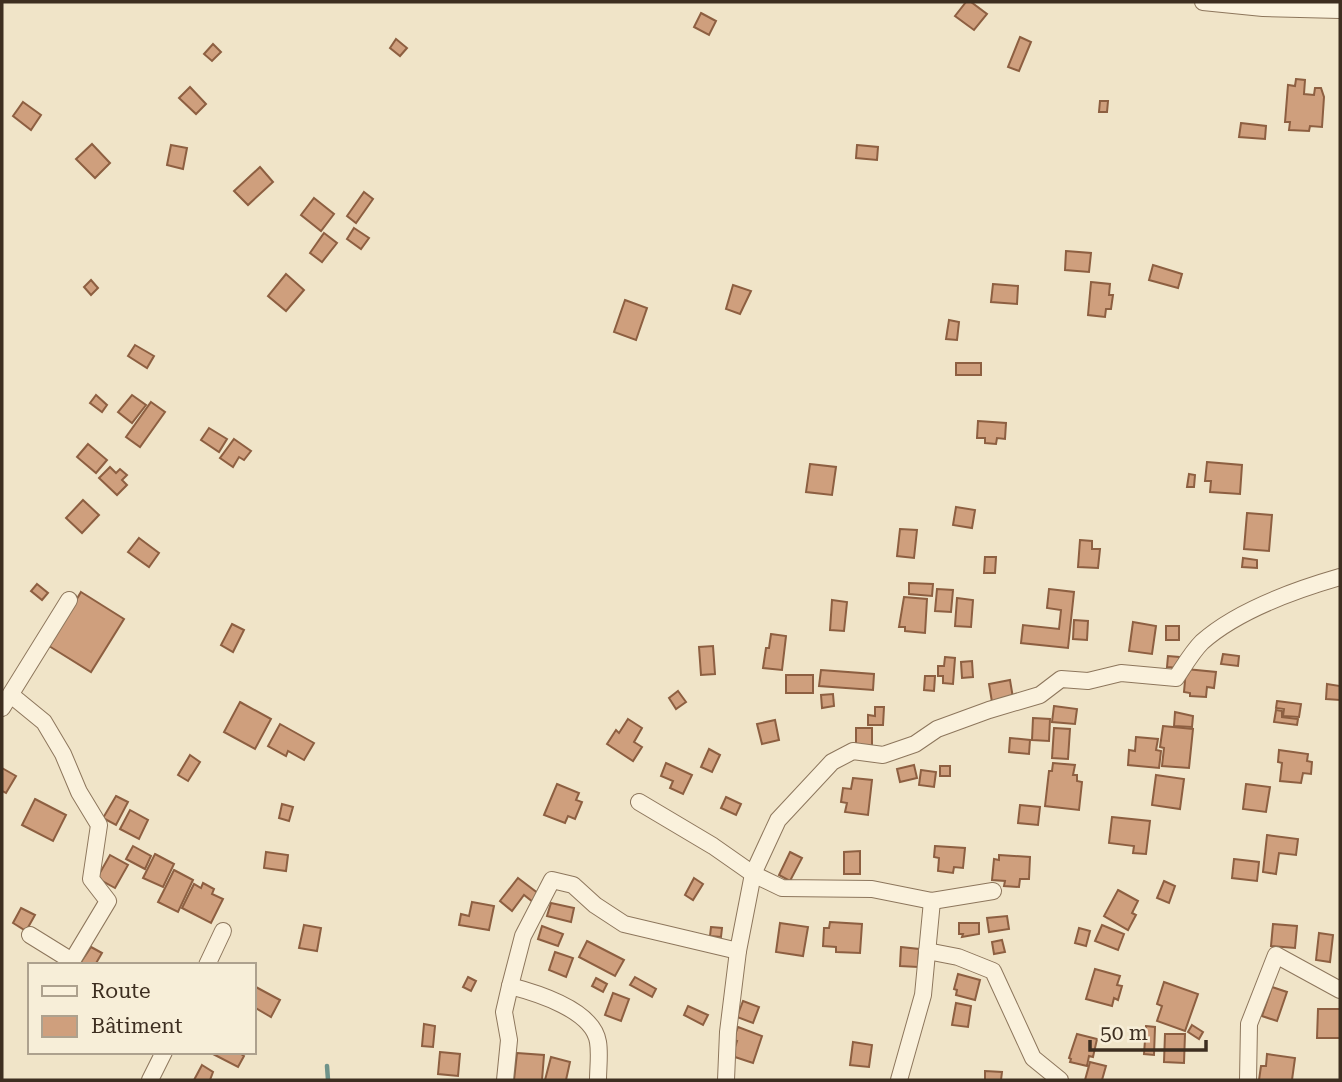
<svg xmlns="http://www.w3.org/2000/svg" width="1342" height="1082" font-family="'Roboto Serif',serif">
<rect width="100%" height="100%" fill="#f0e4c8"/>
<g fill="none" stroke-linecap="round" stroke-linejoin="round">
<polyline stroke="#6f938a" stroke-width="4.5" points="327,1066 328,1080"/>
</g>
<g fill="#cf9f7d" stroke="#8d5f41" stroke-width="2">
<polygon points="966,2 971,2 987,14 974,30 955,16"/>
<polygon points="701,13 716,21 709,35 694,27"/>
<polygon points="1020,37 1031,42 1019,71 1008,67"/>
<polygon points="396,39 407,48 400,56 390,48"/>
<polygon points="213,44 221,52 212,61 204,54"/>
<polygon points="1296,79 1305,80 1304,94 1314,95 1315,88 1321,88 1324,97 1322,127 1310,126 1309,131 1289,130 1290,122 1285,122 1288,85 1295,86"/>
<polygon points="190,87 206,104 196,114 179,98"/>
<polygon points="1100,101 1108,101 1107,112 1099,112"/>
<polygon points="23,102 41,115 31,130 13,116"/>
<polygon points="1241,123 1266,126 1265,139 1239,137"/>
<polygon points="92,144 110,163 95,178 76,159"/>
<polygon points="171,145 187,148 183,169 167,165"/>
<polygon points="857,145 878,147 877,160 856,158"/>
<polygon points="260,167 273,182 248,205 234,191"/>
<polygon points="364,192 373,199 356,223 347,216"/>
<polygon points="314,198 334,214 321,231 301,215"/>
<polygon points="354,228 369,238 361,249 347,239"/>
<polygon points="324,233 337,243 322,262 310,253"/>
<polygon points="1066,251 1091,253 1089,272 1065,270"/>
<polygon points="1153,265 1182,274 1178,288 1149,280"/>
<polygon points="286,274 304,290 286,311 268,296"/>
<polygon points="91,280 98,288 91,295 84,287"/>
<polygon points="1091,282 1110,284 1109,295 1113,295 1111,309 1106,309 1105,317 1088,315"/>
<polygon points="993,284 1018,286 1017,304 991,302"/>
<polygon points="733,285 751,291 740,314 726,309"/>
<polygon points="625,300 647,308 636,340 614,332"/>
<polygon points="949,320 959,322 957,340 946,339"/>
<polygon points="135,345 154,356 147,368 128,356"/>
<rect x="956" y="363" width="25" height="12"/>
<polygon points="96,395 107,405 102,412 90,403"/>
<polygon points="132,395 146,405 132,423 118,412"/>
<polygon points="151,402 165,412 140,447 126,437"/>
<polygon points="978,421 1006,423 1005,439 997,438 996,444 985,443 985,438 977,438"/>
<polygon points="209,428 227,439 219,452 201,440"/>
<polygon points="234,439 251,451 244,460 239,457 233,467 220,458"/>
<polygon points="88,444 107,460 96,473 77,457"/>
<polygon points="1207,462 1242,465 1240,494 1210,492 1211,481 1205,481"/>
<polygon points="810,464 836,467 832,495 806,492"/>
<polygon points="110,467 116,473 120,469 127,475 122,480 127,485 117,495 99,478"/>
<polygon points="1189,474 1195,475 1194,487 1187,487"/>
<polygon points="83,500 99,515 82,533 66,518"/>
<polygon points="956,507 975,510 972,528 953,525"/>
<polygon points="1247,513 1272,515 1269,551 1244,549"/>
<polygon points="900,529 917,530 914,558 897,556"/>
<polygon points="139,538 159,553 149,567 128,552"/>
<polygon points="1080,540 1092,541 1092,549 1100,549 1098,568 1078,567"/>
<polygon points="985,557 996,557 995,573 984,573"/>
<polygon points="1243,558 1257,560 1257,568 1242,567"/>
<polygon points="909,583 933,584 932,596 909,594"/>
<polygon points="37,584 48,593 42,600 31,591"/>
<polygon points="937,589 953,590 951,612 935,611"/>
<polygon points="1049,589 1074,592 1068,648 1021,643 1023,625 1059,629 1061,610 1047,608"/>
<polygon points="81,592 124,619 91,672 49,646"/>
<polygon points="904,597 927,599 925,633 905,631 905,627 899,627"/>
<polygon points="957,598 973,600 971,627 955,626"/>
<polygon points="832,600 847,602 844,631 830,630"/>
<polygon points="1074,620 1088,621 1087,640 1073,639"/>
<polygon points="1133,622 1156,626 1152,654 1129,651"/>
<polygon points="232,624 244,630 233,652 221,645"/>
<rect x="1166" y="626" width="13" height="14"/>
<polygon points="771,634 786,636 782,670 763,668 766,648 769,648"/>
<polygon points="713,646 715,674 701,675 699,647"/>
<polygon points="1223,654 1239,656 1238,666 1221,664"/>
<polygon points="1168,656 1179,657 1179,668 1167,667"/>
<polygon points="945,657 955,658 953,684 943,683 943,676 938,676 938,666 944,666"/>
<polygon points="972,661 973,677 962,678 961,662"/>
<polygon points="1186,669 1216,672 1214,688 1207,687 1206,697 1190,696 1190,693 1184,692"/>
<polygon points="821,670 874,674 873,690 819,686"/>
<rect x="786" y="675" width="27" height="18"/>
<polygon points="925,676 935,676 934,691 924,690"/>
<polygon points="1010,680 1013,698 992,702 989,684"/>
<polygon points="1327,684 1340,686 1340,700 1326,699"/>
<polygon points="678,691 686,702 676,709 669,698"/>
<polygon points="833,694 834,706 822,708 821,695"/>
<polygon points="1277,701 1301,704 1299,717 1283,716 1284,709 1276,708"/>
<polygon points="240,702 271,719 255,749 224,732"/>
<polygon points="1054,706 1077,709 1075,724 1052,722"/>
<polygon points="875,707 884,707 883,725 868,725 868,715 875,716"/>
<polygon points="1276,710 1282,711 1282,717 1298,719 1297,725 1274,722"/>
<polygon points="1175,712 1193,716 1192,727 1174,726"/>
<polygon points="1033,718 1050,719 1049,741 1032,740"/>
<polygon points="628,719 642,728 634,742 642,747 633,761 607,744 616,730 619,733"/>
<polygon points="775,720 779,740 762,744 757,724"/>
<polygon points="280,724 314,743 304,760 288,751 286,756 268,746"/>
<polygon points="1163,726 1193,729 1189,768 1162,766 1164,748 1160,747"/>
<rect x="856" y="728" width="16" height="20"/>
<polygon points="1054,728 1070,729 1068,759 1052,758"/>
<polygon points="1136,737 1158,739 1156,750 1161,751 1159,768 1128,765 1129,750 1135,751"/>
<polygon points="1010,738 1030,740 1029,754 1009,752"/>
<polygon points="709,749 720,755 712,772 701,767"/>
<polygon points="1279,750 1308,754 1307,761 1312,762 1311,774 1303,773 1301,783 1280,781 1282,763 1278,762"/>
<polygon points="190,755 200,762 188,781 178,775"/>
<polygon points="666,763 692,775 683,794 670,788 673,781 661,776"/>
<polygon points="1053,763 1075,765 1073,775 1077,775 1077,781 1082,782 1079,810 1045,806 1049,771 1052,771"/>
<polygon points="914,765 917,778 900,782 897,769"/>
<rect x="940" y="766" width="10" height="10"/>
<polygon points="2,768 16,776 6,793 2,791"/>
<polygon points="921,770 936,772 934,787 919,785"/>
<polygon points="1156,775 1184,779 1180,809 1152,805"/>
<polygon points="853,778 872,780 868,815 845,812 847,803 841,802 843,788 851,789"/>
<polygon points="557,784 579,793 576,800 582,802 575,819 568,816 565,823 544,815"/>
<polygon points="1246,784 1270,787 1266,812 1243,809"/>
<polygon points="116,796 128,802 116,825 103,818"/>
<polygon points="726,797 741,804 736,815 721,808"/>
<polygon points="35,799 66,815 53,841 22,825"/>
<polygon points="282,804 293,807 289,821 279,818"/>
<polygon points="1020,805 1040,807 1038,825 1018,823"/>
<polygon points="130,810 148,820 139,839 120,829"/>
<polygon points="1112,817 1150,821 1146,854 1133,853 1134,846 1109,843"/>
<polygon points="1267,835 1298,839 1296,855 1279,853 1276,874 1263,872"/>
<polygon points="133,846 151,856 145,869 126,859"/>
<polygon points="935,846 965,848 963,868 954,867 953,873 938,871 939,858 934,857"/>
<polygon points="860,851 860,874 844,874 844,852"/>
<polygon points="266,852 288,855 286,871 264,868"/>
<polygon points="790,852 802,858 790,881 779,875"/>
<polygon points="155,854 174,864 163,887 143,878"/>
<polygon points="110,855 128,865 115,888 97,878"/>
<polygon points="999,855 1030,857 1029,879 1020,879 1019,887 1004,886 1005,881 992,880 994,859 999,860"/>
<polygon points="1234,859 1259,862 1257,881 1232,878"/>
<polygon points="174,870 193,880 178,912 158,902"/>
<polygon points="518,878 539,894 533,902 524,895 512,911 500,901"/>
<polygon points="694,878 703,884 693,900 685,895"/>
<polygon points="1164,881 1175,886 1169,903 1157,898"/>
<polygon points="203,883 214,889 212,894 223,899 211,923 182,908 194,884 201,888"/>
<polygon points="1118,890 1138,901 1132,913 1136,915 1128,930 1104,916"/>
<polygon points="472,902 494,906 489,930 459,925 461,914 469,916"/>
<polygon points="551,903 574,908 571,922 547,916"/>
<polygon points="21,908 35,915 26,931 13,923"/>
<polygon points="1007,916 1009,929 989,932 987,918"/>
<polygon points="830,922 862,924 860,953 836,952 836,947 823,946 824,928 829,928"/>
<polygon points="780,923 808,927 803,956 776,952"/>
<polygon points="959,923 979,923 979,934 962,937 963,934 959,934"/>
<polygon points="1273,924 1297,926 1295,948 1271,946"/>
<polygon points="304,925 321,928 317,951 299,948"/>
<polygon points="1102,925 1124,934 1118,950 1095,941"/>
<polygon points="542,926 563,934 558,946 538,939"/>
<polygon points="711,927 722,928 721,937 710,936"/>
<polygon points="1079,928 1090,931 1086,946 1075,943"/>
<polygon points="1319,933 1333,935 1330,962 1316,960"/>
<polygon points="1002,940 1005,952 994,954 992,942"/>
<polygon points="587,941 624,960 615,976 579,957"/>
<polygon points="91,947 102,953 95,965 79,965"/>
<polygon points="901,947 919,949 918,967 900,966"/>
<polygon points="555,952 573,958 566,977 549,970"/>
<polygon points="1095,969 1120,976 1117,985 1122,986 1118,1000 1114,998 1112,1006 1086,999"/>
<polygon points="958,974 980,980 975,1000 956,995 957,990 954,989"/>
<polygon points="468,977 476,981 471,991 463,987"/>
<polygon points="635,977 656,989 652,997 630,985"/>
<polygon points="596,978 607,984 603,992 592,986"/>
<polygon points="1164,982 1198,994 1185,1031 1157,1021 1162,1006 1157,1004"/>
<polygon points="254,986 280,1000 271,1017 254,1007"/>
<polygon points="1272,987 1287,992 1277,1021 1262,1016"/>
<polygon points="613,993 629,999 621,1021 605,1015"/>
<polygon points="743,1001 759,1007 753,1023 737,1017"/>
<polygon points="956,1003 971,1006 968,1027 952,1025"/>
<polygon points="688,1006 708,1015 703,1025 684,1015"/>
<polygon points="1318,1009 1340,1009 1340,1038 1317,1038"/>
<polygon points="424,1024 435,1026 433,1047 422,1046"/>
<polygon points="1192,1025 1203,1032 1199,1039 1188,1032"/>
<polygon points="1146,1026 1155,1027 1154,1055 1144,1054"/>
<polygon points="738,1027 762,1036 753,1063 732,1056 737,1041 733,1040"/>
<polygon points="1077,1034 1097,1039 1093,1057 1089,1056 1087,1066 1070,1062 1071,1059 1069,1058"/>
<polygon points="1165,1034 1185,1034 1184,1063 1164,1062"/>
<polygon points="853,1042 872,1045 869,1067 850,1065"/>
<polygon points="238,1052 244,1056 238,1067 211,1053"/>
<polygon points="440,1052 460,1054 458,1076 438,1074"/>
<polygon points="517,1053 544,1055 542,1080 514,1080"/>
<polygon points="1267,1054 1295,1058 1292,1080 1259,1080 1261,1066 1266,1066"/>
<polygon points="551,1057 570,1062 566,1080 545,1080"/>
<polygon points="1090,1062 1106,1066 1102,1080 1085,1080"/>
<polygon points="202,1065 213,1072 210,1080 194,1080"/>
<polygon points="985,1071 1002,1072 1001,1080 985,1080"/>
</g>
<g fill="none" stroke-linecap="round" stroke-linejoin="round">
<defs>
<g id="minor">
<polyline points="1203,2 1263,8 1340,10"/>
<polyline points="11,695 44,722 63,754 79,792 99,825 91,879 108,901 72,961 30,935"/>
<polyline points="2,708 69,600"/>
<polyline points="639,802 713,846 753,874 782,888 872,889 932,901 993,891"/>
<polyline points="927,951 958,957 993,971 1033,1058 1060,1080"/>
<polyline points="207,965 223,931"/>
<path d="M510 986C537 993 593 1010 598 1042 600 1054 598 1068 598 1080"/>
<polyline points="150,1080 164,1052"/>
<polyline points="505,1080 509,1040 504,1012 510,986 523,936 552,880 573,885 595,905 624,924 738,951"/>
<path d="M726 1080 728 1032 738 951 753 874 778 820 832 762 853 751 883 755 915 744 937 729 989 710 1040 695 1061 679 1088 681 1121 673 1176 678C1184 666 1192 652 1202 642 1238 610 1295 590 1340 577"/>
<polyline points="899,1080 923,995 932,901"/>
<polyline points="1248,1080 1249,1024 1276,955 1340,990"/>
</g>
</defs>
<use href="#minor" stroke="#8d765c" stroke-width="18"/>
<use href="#minor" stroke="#faf1dc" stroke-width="16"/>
</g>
<rect width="1342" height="1082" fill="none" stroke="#3d2e20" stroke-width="7"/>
<rect x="28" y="963" width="228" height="91" fill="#f7eed8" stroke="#ada18e" stroke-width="2"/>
<rect x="42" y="986" width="35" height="10" fill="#faf1dc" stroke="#ada18e" stroke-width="2"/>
<text x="91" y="998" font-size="21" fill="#3d2e20">Route</text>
<rect x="42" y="1016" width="35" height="21" fill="#cf9f7d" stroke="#ada18e" stroke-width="2"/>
<text x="91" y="1033" font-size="21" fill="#3d2e20">Bâtiment</text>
<path d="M1090 1040v10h116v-10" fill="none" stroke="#3d2e20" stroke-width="3.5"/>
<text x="1100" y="1040" font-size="21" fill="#3d2e20" stroke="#f7eed8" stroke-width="5" paint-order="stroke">50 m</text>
</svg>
